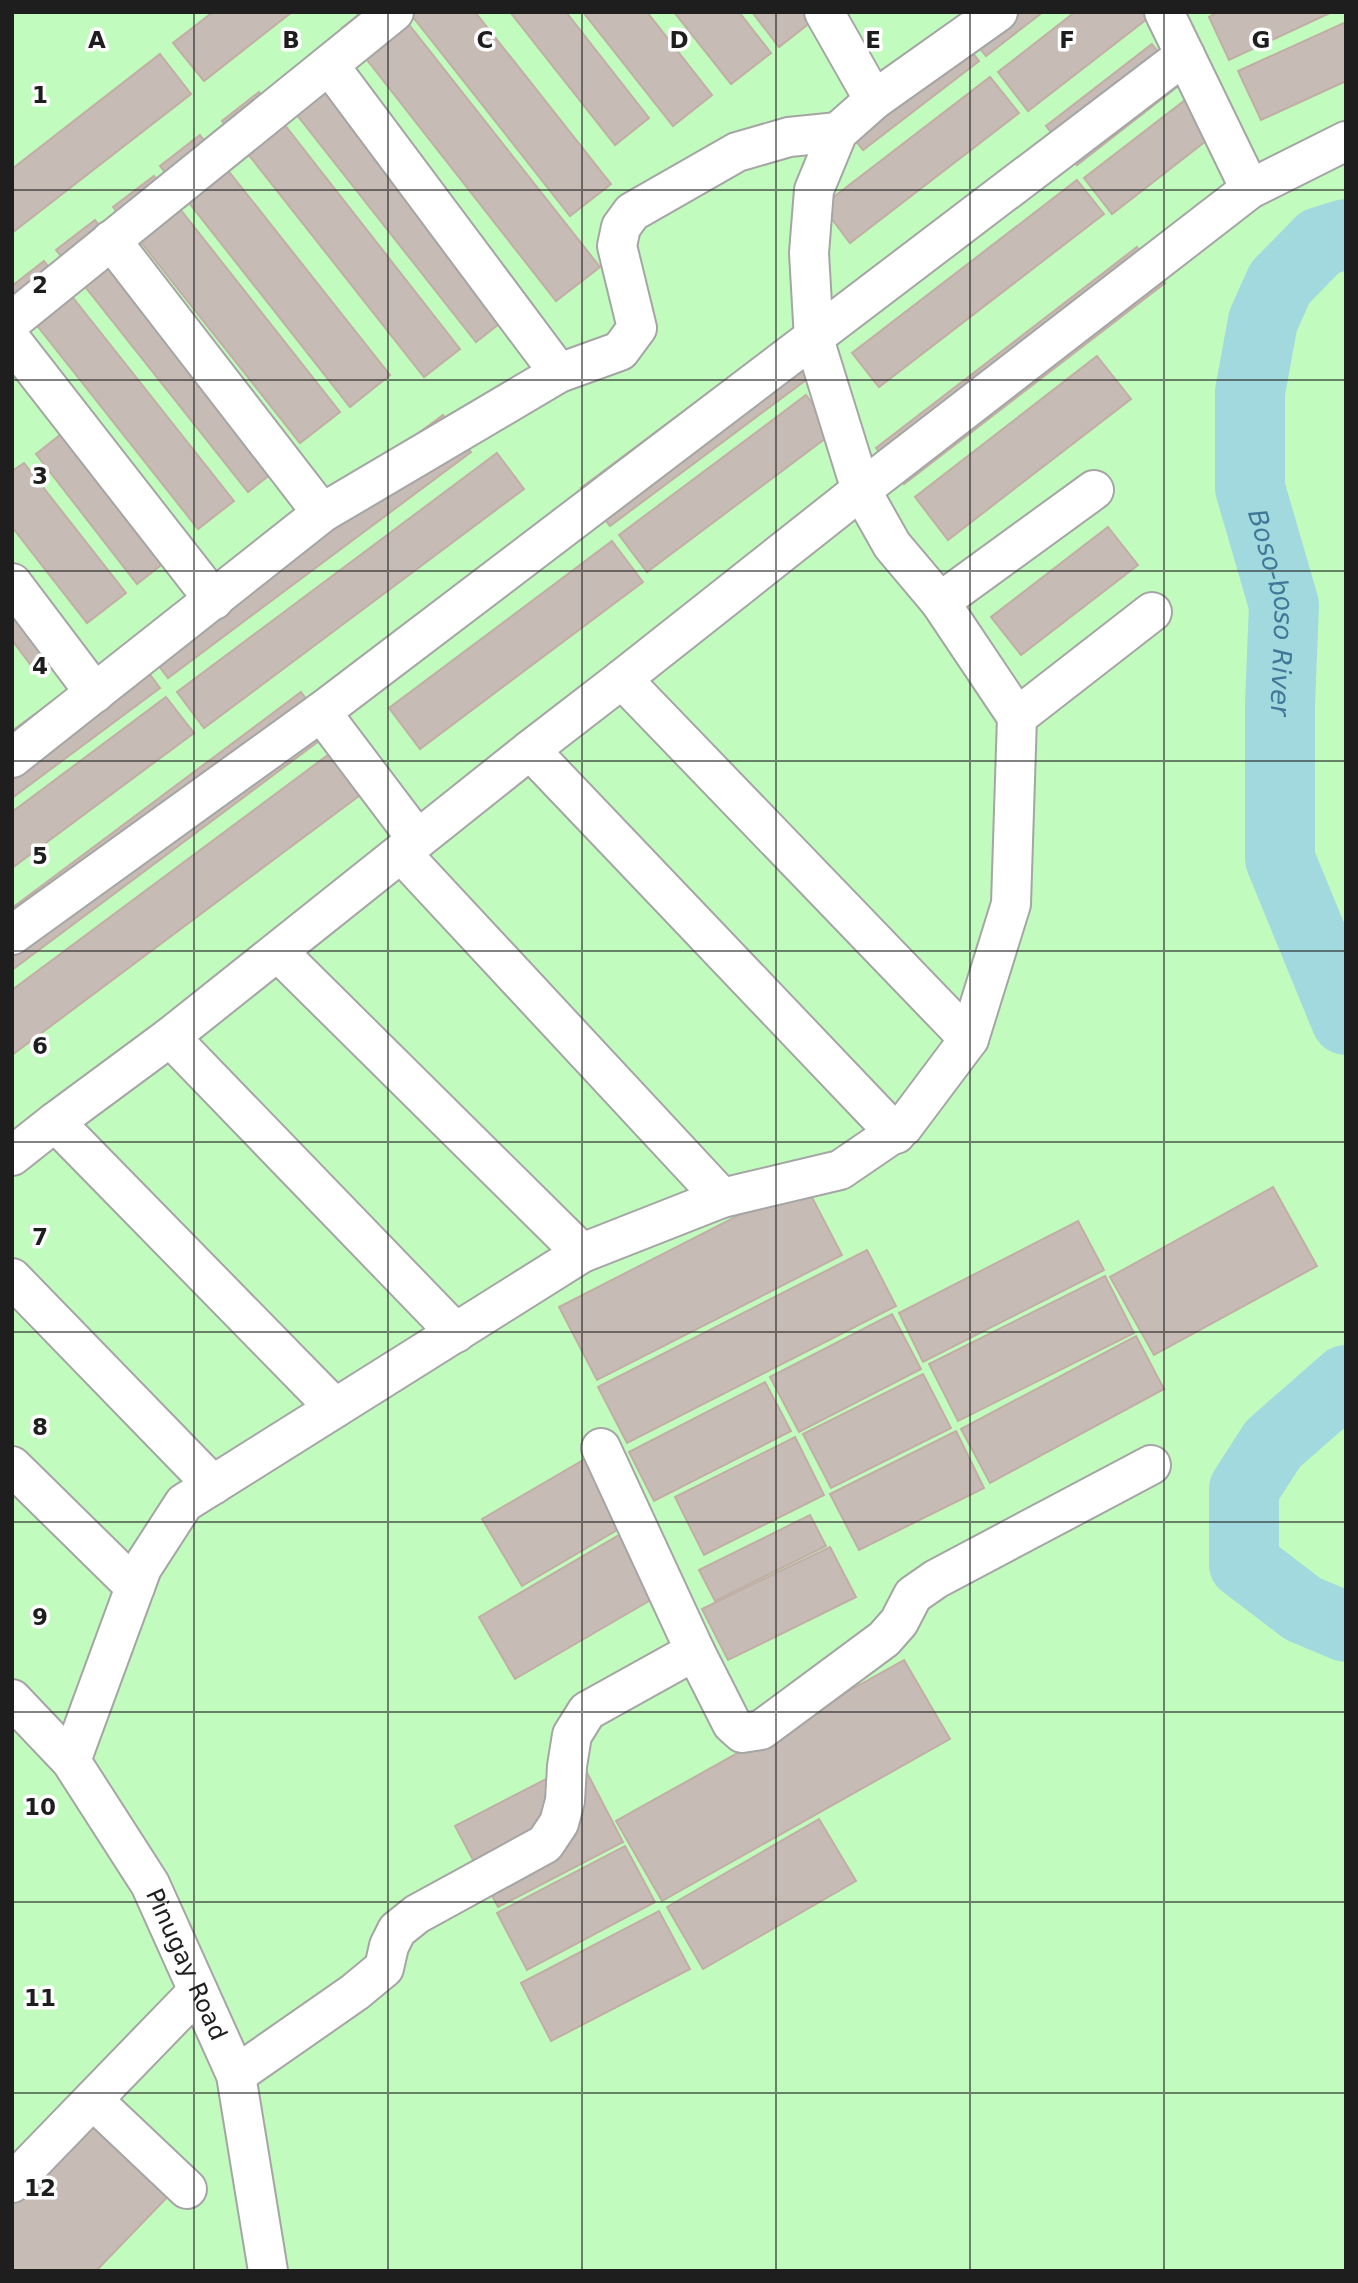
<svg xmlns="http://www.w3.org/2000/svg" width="1358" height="2283" font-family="'DejaVu Sans',sans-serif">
<rect width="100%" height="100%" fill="#efe9e3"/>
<rect fill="#c2fbbe" x="12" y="12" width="1334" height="2259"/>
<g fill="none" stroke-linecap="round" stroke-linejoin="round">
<g stroke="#a2d9de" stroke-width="70">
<path id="s1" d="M1346 234 1320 242 1280 283 1263 321 1250 392V488L1284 605 1280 704V859L1346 1020"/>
<polyline points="1346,1380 1273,1444 1244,1489 1244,1564 1303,1609 1346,1627"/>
</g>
</g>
<g fill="#c7bbb6" stroke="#c1aea5" stroke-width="2">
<polygon points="213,12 292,12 204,81 173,43"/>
<polygon points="362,12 399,12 600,267 556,301 342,28"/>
<polygon points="409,12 475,12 611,184 570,216"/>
<polygon points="510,12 566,12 649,118 615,145"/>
<polygon points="583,12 647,12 712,95 673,126"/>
<polygon points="674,12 739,12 771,53 731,84"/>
<polygon points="752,12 818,12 820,15 779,47"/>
<polygon points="969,12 1043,12 986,56 958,21"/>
<polygon points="1075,12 1156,12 1028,111 998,72"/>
<polygon points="1218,12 1332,12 1229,60 1209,17"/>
<polygon points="1346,22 1346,81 1261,120 1238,71"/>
<polygon points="953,27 979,61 863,150 836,116"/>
<polygon points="1152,44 1182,83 1077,165 1046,126"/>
<polygon points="160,54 191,94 12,233 12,169"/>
<polygon points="310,58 512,314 476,342 274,86"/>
<polygon points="990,77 1019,113 850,243 822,206"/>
<polygon points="259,92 460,349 424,377 222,121"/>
<polygon points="1193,94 1220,130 1112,214 1084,178"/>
<polygon points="200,135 390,375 350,407 160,166"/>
<polygon points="154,176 340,412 300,443 113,207"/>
<polygon points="1077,180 1104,214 879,387 852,353"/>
<polygon points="95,220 286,462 248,492 56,250"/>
<polygon points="1137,247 1165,283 904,484 876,448"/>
<polygon points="44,261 234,501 198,529 12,294 12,286"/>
<polygon points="781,338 810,377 610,526 581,488"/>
<polygon points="1097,356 1131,399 948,540 915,497"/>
<polygon points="806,395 834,432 647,572 619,535"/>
<polygon points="443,415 471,452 168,678 140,641"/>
<polygon points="74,424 175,554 137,584 36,454"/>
<polygon points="497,453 524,489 204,728 177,692"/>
<polygon points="24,463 126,593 87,623 12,527 12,471"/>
<polygon points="1108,527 1138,565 1021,655 991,617"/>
<polygon points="612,541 643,582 420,749 389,708"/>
<polygon points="12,568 65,636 30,664 12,640"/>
<polygon points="128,645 160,688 12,798 12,731"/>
<polygon points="301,692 331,732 12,970 12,908"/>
<polygon points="166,697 194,733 12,868 12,812"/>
<polygon points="344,743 375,784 12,1055 12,990"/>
<polygon points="804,1182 842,1255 597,1380 559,1307"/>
<polygon points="1273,1187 1317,1266 1154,1355 1110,1277"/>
<polygon points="1078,1221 1104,1270 923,1362 899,1313"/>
<polygon points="867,1250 896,1306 627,1443 598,1387"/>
<polygon points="1105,1276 1134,1333 958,1421 929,1364"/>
<polygon points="892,1314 921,1369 799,1432 770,1377"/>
<polygon points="1136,1336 1164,1389 990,1483 961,1429"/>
<polygon points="923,1374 951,1428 831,1488 803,1434"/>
<polygon points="765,1382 791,1431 654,1501 629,1452"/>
<polygon points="956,1431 984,1488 859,1550 830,1494"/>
<polygon points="795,1437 824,1495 704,1555 675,1497"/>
<polygon points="590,1456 629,1523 522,1586 482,1519"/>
<polygon points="810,1515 826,1546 715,1601 699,1570"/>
<polygon points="643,1521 680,1583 515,1679 479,1617"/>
<polygon points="830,1547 856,1597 728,1660 702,1609"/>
<polygon points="904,1660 950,1739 662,1901 616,1821"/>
<polygon points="581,1761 623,1842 498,1907 455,1826"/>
<polygon points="819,1819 856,1881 703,1969 667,1907"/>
<polygon points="625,1846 655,1902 527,1970 497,1913"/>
<polygon points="659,1911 690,1969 551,2041 521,1983"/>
<polygon points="80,2096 177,2187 96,2271 12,2271 12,2167"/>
</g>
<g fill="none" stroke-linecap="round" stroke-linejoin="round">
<defs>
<g id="minor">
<polyline points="824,12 874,100"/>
<polyline points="1164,12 1250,189"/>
<polyline points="329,65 559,373"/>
<polyline points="111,240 322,513"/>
<polyline points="12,321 394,12"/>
<polyline points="12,341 214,600"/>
<polyline points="12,583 95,693"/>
<polyline points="940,602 1094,490"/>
<polyline points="622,679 969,1039"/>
<polyline points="321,712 417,839"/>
<polyline points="1017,717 1152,612"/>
<polyline points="530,750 896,1134"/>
<polyline points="12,758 322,513 559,373 620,351 637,328 617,246 621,227 632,212 737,152 789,137 838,132"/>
<polyline points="402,854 722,1198"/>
<polyline points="12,935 321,712 1185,55"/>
<polyline points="278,952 582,1253"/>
<polyline points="170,1037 456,1333"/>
<polyline points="55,1122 335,1408"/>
<polyline points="12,1156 55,1122 170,1037 530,750 622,679 861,490 1250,189 1346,141"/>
<polyline points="12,1278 213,1485"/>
<polyline points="601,1448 695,1651 732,1724 742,1733 761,1730 884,1639 899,1622 913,1595 936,1579 1151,1465"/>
<polyline points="12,1466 135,1587"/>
<path id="s2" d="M12 1699 71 1761 150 1884 236 2075 268 2271"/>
<polyline points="71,1761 142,1568 184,1503 582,1253 722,1198 840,1170 903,1127 969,1039 1011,904 1017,717 940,602 892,545 861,490 814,339 809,253 814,190 838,132 874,100 998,12"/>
<polyline points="236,2075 355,1992 384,1968 389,1946 397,1930 417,1914 545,1844 559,1823 565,1801 567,1766 572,1735 587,1711 695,1651"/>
<polyline points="93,2100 187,2189"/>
<polyline points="12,2183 198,1991"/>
</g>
</defs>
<use href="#minor" stroke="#a5a5a5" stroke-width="42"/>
<use href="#minor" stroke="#fff" stroke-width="38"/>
</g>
<path fill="none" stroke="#1e1e1e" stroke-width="2" stroke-opacity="0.55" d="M194 12V2271M388 12V2271M582 12V2271M776 12V2271M970 12V2271M1164 12V2271M12 190H1346M12 380H1346M12 571H1346M12 761H1346M12 951H1346M12 1142H1346M12 1332H1346M12 1522H1346M12 1712H1346M12 1902H1346M12 2093H1346"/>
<g text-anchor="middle" stroke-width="7" stroke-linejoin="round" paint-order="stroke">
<g font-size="24" fill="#1e1e1e" stroke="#fff">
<text dy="8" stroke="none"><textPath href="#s2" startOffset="320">Pinugay Road</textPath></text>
</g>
<g font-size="26" font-style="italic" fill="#407897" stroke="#fff">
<text dy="9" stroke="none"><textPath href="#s1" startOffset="422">Boso-boso River</textPath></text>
</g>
</g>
<g font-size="23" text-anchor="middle" font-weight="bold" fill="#1e1e1e" stroke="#fff" stroke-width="7" stroke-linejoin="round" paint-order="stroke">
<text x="97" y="48">A</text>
<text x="291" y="48">B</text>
<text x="485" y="48">C</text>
<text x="679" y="48">D</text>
<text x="873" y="48">E</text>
<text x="1067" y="48">F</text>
<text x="1261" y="48">G</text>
<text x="40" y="103">1</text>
<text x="40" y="293">2</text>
<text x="40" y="484">3</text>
<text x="40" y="674">4</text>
<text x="40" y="864">5</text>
<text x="40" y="1054">6</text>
<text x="40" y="1245">7</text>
<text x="40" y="1435">8</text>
<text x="40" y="1625">9</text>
<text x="40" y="1815">10</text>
<text x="40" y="2006">11</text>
<text x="40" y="2196">12</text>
</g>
<rect width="1358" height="2283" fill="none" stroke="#1e1e1e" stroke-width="28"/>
</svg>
